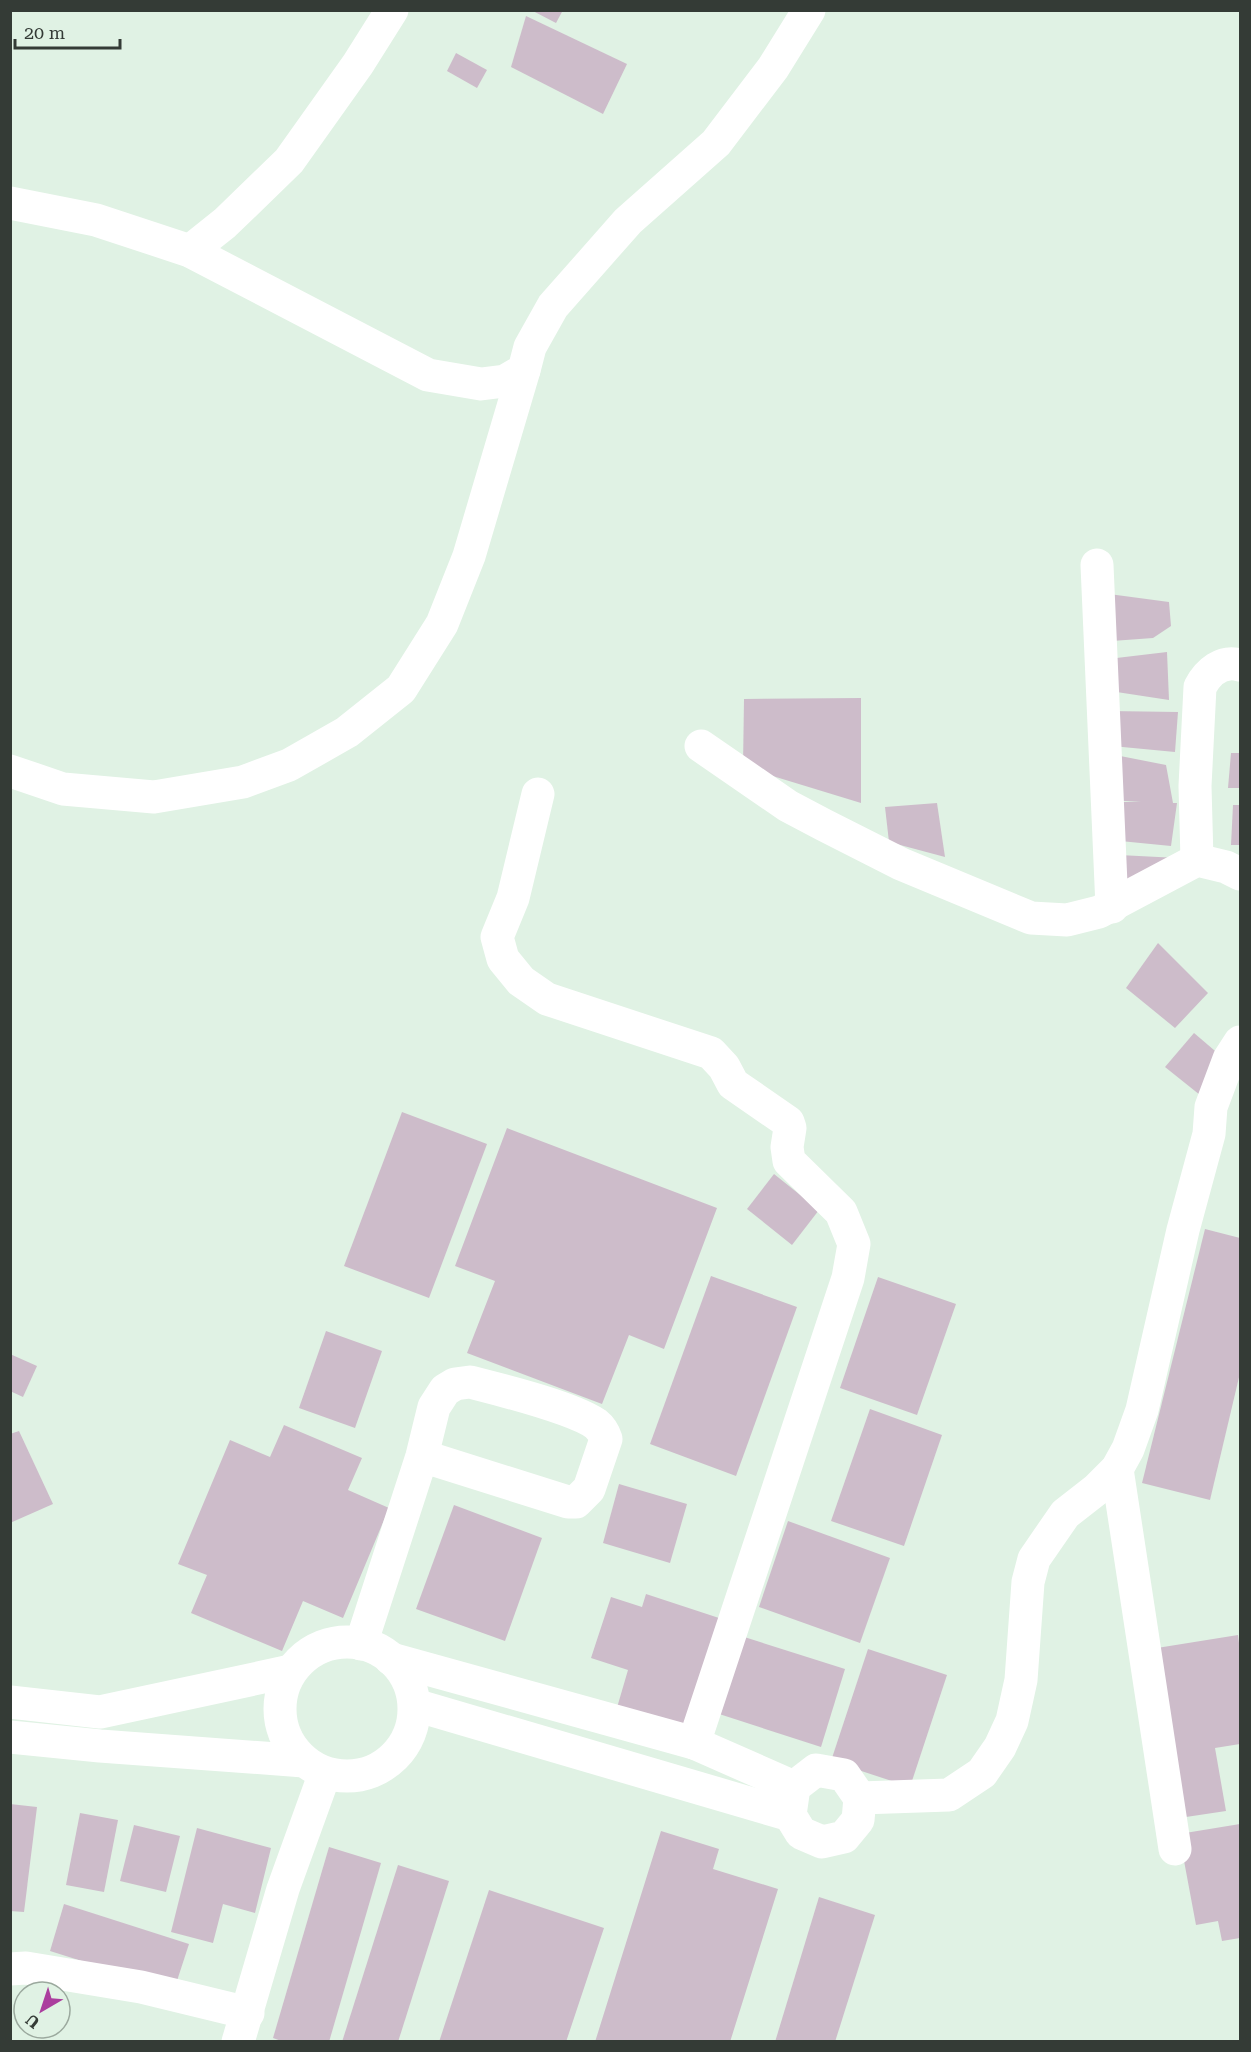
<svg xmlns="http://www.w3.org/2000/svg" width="1251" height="2052" font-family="'Roboto Serif',serif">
<rect width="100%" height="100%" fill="#e0f2e4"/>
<g fill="#cdbcca">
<polygon points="531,10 563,10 556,23"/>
<polygon points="526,16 627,64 603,114 511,67"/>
<polygon points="456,53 487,70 477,88 447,71"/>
<polygon points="1109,594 1169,602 1171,626 1153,638 1112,641"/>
<polygon points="1167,652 1169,700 1110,691 1108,659"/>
<polygon points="861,698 861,803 743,767 744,699"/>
<polygon points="1109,711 1178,712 1175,752 1112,746"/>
<polygon points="1105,753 1166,765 1173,803 1177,803 1171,846 1110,840 1114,802 1141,802 1109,800"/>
<polygon points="1231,753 1240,753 1240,788 1228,788"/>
<polygon points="937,803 945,857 889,842 885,807"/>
<polygon points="1233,805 1240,805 1240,845 1231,845"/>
<polygon points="1119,855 1178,858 1120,893"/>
<polygon points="1158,943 1208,993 1175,1028 1126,988"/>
<polygon points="1194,1033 1228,1062 1200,1095 1165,1067"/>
<polygon points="402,1112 487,1144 429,1298 344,1266"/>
<polygon points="507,1128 717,1208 664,1349 629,1335 602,1404 467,1353 495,1281 455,1266"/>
<polygon points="774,1174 819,1210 792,1245 747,1209"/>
<polygon points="1205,1229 1240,1238 1240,1373 1210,1500 1142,1483"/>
<polygon points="711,1276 797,1307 736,1476 650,1444"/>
<polygon points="878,1277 956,1304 917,1415 840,1388"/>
<polygon points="326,1331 382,1351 355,1428 299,1408"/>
<polygon points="10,1354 37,1366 23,1397 10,1391"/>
<polygon points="870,1409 942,1435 904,1546 831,1521"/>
<polygon points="284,1425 362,1458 348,1490 389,1508 343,1618 303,1601 282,1651 191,1613 207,1575 178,1564 230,1440 270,1457"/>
<polygon points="19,1431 53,1504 10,1523 10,1434"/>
<polygon points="619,1484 687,1504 670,1563 603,1543"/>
<polygon points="454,1505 542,1538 505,1641 416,1609"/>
<polygon points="788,1521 890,1558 860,1643 759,1607"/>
<polygon points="646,1594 719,1618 683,1733 616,1711 628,1670 591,1658 611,1597 642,1607"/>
<polygon points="738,1635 845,1669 821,1747 713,1712"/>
<polygon points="1238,1635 1240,1651 1240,1744 1215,1748 1226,1811 1186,1817 1157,1648"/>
<polygon points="868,1649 947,1675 910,1787 831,1761"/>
<polygon points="10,1804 37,1807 24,1912 10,1911"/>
<polygon points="80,1813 118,1820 104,1892 66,1885"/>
<polygon points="1240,1824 1240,1938 1222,1941 1218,1921 1196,1925 1179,1834"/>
<polygon points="134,1825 180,1836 166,1892 120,1881"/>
<polygon points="197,1828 271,1848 255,1913 223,1904 213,1943 171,1932"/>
<polygon points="661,1831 719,1849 713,1869 778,1889 730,2042 595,2042"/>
<polygon points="329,1847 381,1863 329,2042 284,2042 273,2038"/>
<polygon points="398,1865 449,1881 398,2042 342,2042"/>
<polygon points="489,1890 604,1928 566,2042 439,2042"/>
<polygon points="819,1897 875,1915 835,2042 775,2042"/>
<polygon points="64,1904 189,1944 174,1990 50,1951"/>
</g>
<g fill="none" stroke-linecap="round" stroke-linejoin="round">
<g stroke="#fff" stroke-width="33">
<polyline points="10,203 96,220 190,251 428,375 481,384 505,381 524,370 530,347 553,306 628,221 716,143 773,68 809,10"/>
<polyline points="190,251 225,223 289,161 358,64 392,10"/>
<polyline points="1097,565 1112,907"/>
<polyline points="701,746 788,806 824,825 901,864 1031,918 1067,920 1099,912 1197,860 1226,867 1240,874"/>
<polyline points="10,771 63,789 154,797 243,782 289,765 347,732 401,689 442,624 469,556 524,370"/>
<polyline points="538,794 513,898 497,937 503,959 521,981 547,999 711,1053 724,1067 733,1084 788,1122 790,1128 787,1147 789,1161 841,1212 854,1244 848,1278 694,1743"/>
<path d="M1197 860 1195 786 1200 687C1208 672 1222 660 1240 665"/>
<polyline points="1117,1469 1175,1849"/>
<circle cx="347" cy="1709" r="67"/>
<path d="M361 1644 422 1456 434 1407 445 1390 455 1384 470 1382C501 1390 571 1407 596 1424 601 1428 604 1433 606 1439L589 1489 576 1502H568L422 1456"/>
<polyline points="391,1659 694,1743 794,1787"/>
<polyline points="10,1702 100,1712 291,1671"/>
<polyline points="415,1705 790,1815"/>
<polyline points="10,1737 100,1746 304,1761"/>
<polygon points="816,1770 844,1775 860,1798 858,1820 844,1837 822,1842 801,1833 790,1815 794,1787"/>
<polyline points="860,1798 949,1795 982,1773 1000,1747 1012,1721 1021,1680 1028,1582 1034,1559 1065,1514 1097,1489 1117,1469 1128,1449 1142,1410 1183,1230 1209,1134 1211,1107 1229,1059 1240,1042"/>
<polyline points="10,1969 26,1968 141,1987 248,2013"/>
<polyline points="238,2042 283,1889 325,1773"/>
</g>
</g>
<rect width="1251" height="2052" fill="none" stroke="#343b36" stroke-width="24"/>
<g transform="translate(42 2010) rotate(219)"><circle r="28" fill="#e0f2e4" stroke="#9ba99e" stroke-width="1.5"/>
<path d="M0-4.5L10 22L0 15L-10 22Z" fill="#ab3e9e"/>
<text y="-9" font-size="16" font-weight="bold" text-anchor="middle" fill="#343b36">U</text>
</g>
<path d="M15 39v9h105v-9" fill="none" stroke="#343b36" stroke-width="3"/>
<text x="24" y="39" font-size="18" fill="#343b36" stroke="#e0f2e4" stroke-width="4.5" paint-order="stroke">20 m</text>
</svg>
